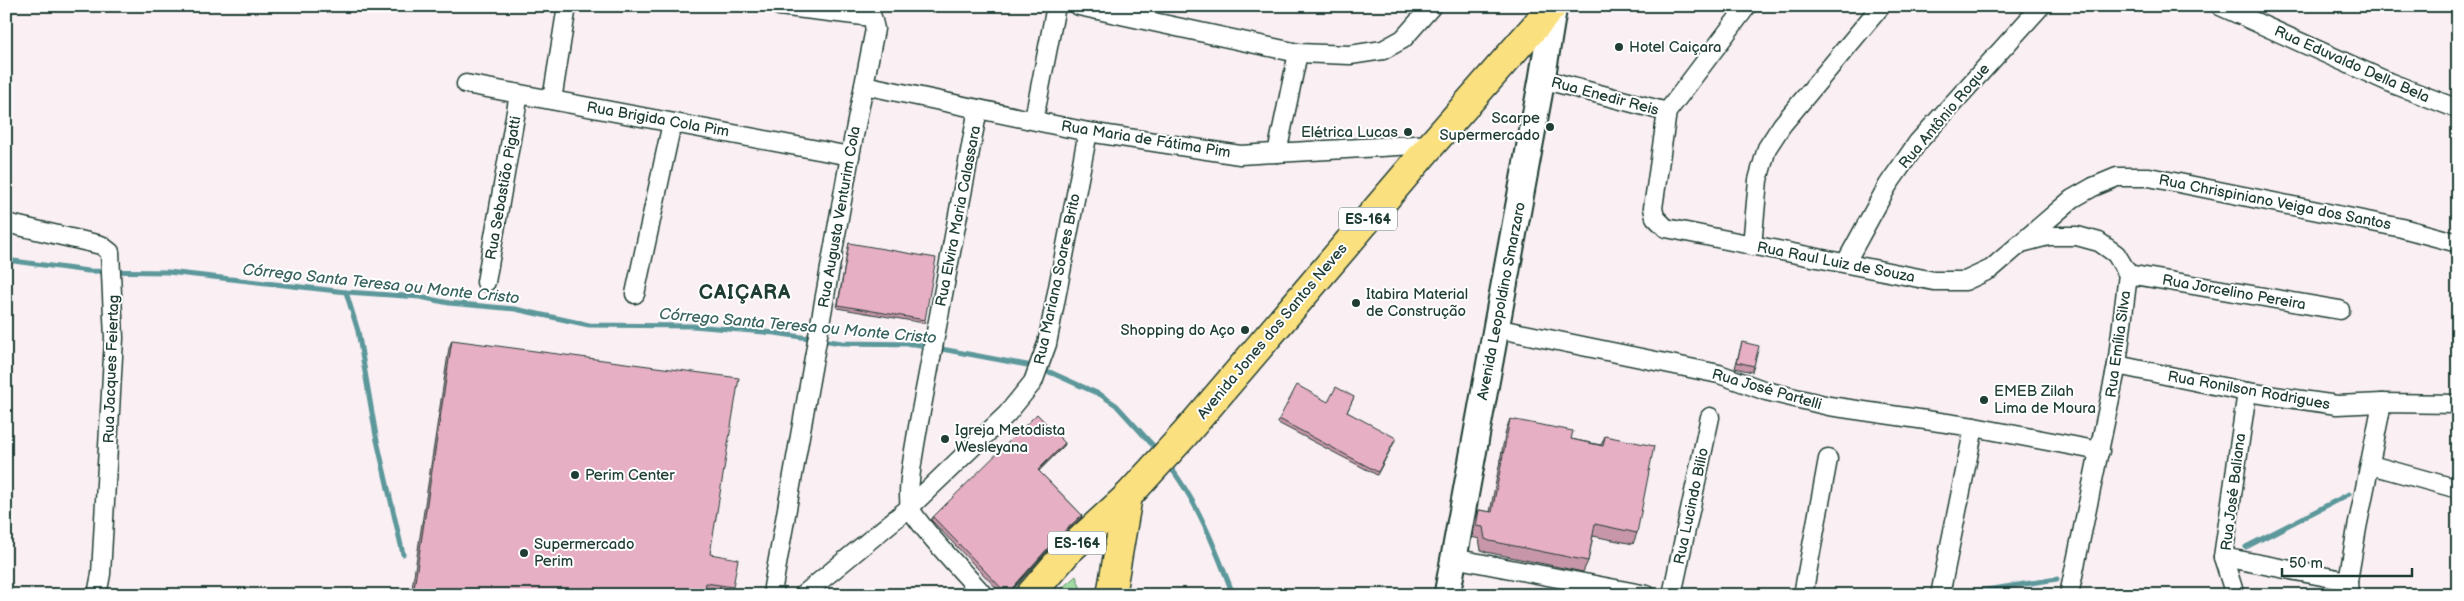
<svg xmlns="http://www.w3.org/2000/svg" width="2464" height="601" font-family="'Balsamiq Sans',sans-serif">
<rect width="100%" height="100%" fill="#faeff3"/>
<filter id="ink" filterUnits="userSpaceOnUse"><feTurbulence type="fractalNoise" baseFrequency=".02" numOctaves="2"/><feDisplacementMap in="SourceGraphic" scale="10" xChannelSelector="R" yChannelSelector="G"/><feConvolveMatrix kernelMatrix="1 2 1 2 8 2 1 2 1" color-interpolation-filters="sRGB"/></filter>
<g filter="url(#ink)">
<polygon fill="#a0dca3" stroke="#608c6c" points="1076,576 1083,595 1054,595 1056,593"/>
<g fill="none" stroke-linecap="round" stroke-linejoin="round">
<g stroke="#5c989b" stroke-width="5">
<polyline points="6,260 88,271 168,272 346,292 420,297 449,303 515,309 589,325 693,326 775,333 842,343 915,344 1027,365 1052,373 1101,395 1116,405 1158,451"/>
<polyline points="346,292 358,331 376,436 403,554"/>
<path d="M1168 464C1197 501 1214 545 1231 589V595"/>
<polyline points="2246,547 2349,494"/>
<polyline points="1231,589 1241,595"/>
<polyline points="1967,593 2057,579"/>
</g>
<defs>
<g id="street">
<polyline points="1079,6 1298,53 1350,55 1383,50 1403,39 1432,6"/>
<polyline points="1747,6 1667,112 1653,208 1655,217 1666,228 1934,281 1965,281 1991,269 2072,199 2093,187 2117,177 2149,177 2402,228 2458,243"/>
<polyline points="2220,6 2391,83 2458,109"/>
<polyline points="1542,79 1667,112"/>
<polyline points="466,84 850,156"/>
<polyline points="864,85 1088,132 1240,155 1432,144"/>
<polyline points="552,100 567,6"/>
<path d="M978 109 918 427C915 446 906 489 910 507 914 521 970 580 984 595"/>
<polyline points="1034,119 1056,6"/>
<polyline points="1277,153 1298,53"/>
<polyline points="6,223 101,245 110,252 114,338 101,574 97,595"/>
<polyline points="2025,242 2048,236 2077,236 2099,242 2116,254 2128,274 2117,365 2069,595"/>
<polyline points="1752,246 1758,180 1767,148 1782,125 1881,6"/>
<polyline points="1846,262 1888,185 1918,142 2041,6"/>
<polyline points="2128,274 2340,310"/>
<polyline points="486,282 519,94"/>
<polyline points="635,294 672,123"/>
<polyline points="1495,328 1719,374 1766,391 1829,406 1974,427 2100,451"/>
<polyline points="2117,365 2247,392 2337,405 2382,403 2458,404"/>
<polyline points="2371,465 2458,489"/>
<polyline points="2223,557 2348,581"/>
<polyline points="1453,558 1647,595"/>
<polyline points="775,595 773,587 850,156 875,29 872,17 779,6"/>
<polyline points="803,595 910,507 1007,414 1033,382 1047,344 1088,132"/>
<polyline points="1672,595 1710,417"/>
<polyline points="1803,595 1828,459"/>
<polyline points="1940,595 1974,427"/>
<polyline points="2235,595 2223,557 2247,392"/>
<polyline points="2349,595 2348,581 2357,528 2382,403"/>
</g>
<polyline id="secondary" points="1447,595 1542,79 1554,6"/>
<g id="highway">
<polyline points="1030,595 1068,551 1128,496 1185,434 1432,144 1553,6"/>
<polyline points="1111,595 1128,496"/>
</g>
</defs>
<use href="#street" stroke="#1f3d34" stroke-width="21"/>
<use href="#secondary" stroke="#1f3d34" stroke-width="29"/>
<use href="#highway" stroke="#1f3d34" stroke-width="31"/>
<use href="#street" stroke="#fff" stroke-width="18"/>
<use href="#secondary" stroke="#fff" stroke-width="25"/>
<use href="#highway" stroke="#fbe080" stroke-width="28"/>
</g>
<g fill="#c796a9" stroke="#1f3d34">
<polygon points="849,243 925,320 924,323 837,308"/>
<polygon points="452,340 710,554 733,587 730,595 721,595 705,592 704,595 411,595 449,348"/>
<polygon points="1742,342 1754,366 1752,372 1735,368"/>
<polygon points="1354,397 1347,412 1395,441 1377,475 1278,423 1279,419 1328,402"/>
<polygon points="1510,419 1571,439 1601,445 1605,436 1637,533 1633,544 1593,536 1588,561 1583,572 1486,552 1481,550 1479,539 1472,537 1475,521 1479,510 1490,512 1506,430"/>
<polygon points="1065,443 1064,446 1039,471 1082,515 1081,518 1056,541 1008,595 1003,595 931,520 933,517"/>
</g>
<g fill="#a27a89" stroke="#1f3d34">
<polygon points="1065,443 1064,446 1037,473 1038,470"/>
<polygon points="1082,515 1081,518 1056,541 1008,595 1007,595 1057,538"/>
</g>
<g fill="#e7afc4" stroke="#1f3d34">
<polygon points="849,243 936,258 925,320 838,305"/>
<polygon points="452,340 739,378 710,554 738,559 733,587 706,583 704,595 413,595"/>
<polygon points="1742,342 1759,346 1754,366 1737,362"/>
<polygon points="1297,385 1328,402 1336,387 1354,397 1347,412 1396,438 1378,472 1279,419"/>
<polygon points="1037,414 1065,443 1038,470 1082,515 1057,538 1007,594 933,517"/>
<polygon points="1510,419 1573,431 1571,439 1603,446 1605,436 1654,446 1637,533 1595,524 1588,561 1490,541 1485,539 1483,527 1476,526 1479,510 1492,512"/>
</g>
</g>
<g fill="#1f3d34" stroke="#fff" stroke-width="2">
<circle cx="1619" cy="47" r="5"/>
<circle cx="1550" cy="127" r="5"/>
<circle cx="1408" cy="132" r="5"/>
<circle cx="1356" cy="303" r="5"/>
<circle cx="1245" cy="330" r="5"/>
<circle cx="1984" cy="400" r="5"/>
<circle cx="945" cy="439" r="5"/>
<circle cx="575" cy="475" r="5"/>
<circle cx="524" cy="553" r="5"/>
</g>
<g text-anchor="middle" stroke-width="4" stroke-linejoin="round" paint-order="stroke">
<g fill="#fff" stroke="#627771" stroke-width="1">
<rect x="1339" y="207.5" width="58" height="23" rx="4"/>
<rect x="1048" y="531.5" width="58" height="23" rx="4"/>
</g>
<g font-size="14" font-weight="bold" fill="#1f3d34">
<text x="1368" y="224">ES-164</text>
<text x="1077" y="548">ES-164</text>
</g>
<g font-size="15" fill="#1f3d34" stroke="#fff" text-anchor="start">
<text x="1629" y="52">Hotel Caiçara</text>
<text x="1540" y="123" text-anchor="end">Scarpe<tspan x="1540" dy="17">Supermercado</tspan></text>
<text x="1398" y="137" text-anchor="end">Elétrica Lucas</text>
<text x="1366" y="299">Itabira Material<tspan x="1366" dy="17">de Construção</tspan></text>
<text x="1235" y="335" text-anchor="end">Shopping do Aço</text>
<text x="1994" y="396">EMEB Zilah<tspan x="1994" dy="17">Lima de Moura</tspan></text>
<text x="955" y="435">Igreja Metodista<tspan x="955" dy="17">Wesleyana</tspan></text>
<text x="585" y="480">Perim Center</text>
<text x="534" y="549">Supermercado<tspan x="534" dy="17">Perim</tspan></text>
</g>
<g font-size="15" fill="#1f3d34" stroke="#fff">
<text transform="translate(2352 64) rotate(24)" y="5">Rua Eduvaldo Della Bela</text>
<text transform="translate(1605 96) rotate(15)" y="5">Rua Enedir Reis</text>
<text transform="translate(1944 116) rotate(-50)" y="5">Rua Antônio Roque</text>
<text transform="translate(658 119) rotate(10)" y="5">Rua Brigida Cola Pim</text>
<text transform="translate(1146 139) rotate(9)" y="5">Rua Maria de Fátima Pim</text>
<text transform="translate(503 188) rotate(-80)" y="5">Rua Sebastião Pigatti</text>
<text transform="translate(2275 202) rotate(11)" y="5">Rua Chrispiniano Veiga dos Santos</text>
<text transform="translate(958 216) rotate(-79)" y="5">Rua Elvira Maria Calassara</text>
<text transform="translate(839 217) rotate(-80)" y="5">Rua Augusta Venturim Cola</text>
<text transform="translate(1836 262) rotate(11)" y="5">Rua Raul Luiz de Souza</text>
<text transform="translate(1057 279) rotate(-78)" y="5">Rua Mariana Soares Brito</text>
<text transform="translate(2234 292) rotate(10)" y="5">Rua Jorcelino Pereira</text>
<text transform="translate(1501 301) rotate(-79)" y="5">Avenida Leopoldino Smarzaro</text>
<text transform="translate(1272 331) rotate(-50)" y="5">Avenida Jones dos Santos Neves</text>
<text transform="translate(2118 344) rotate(-82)" y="5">Rua Emília Silva</text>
<text transform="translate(111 369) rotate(-88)" y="5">Rua Jacques Feiertag</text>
<text transform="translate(1767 389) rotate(16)" y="5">Rua José Partelli</text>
<text transform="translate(2249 390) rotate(10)" y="5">Rua Ronilson Rodrigues</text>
<text transform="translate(2233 492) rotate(-83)" y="5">Rua José Baliana</text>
<text transform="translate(1691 506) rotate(-78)" y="5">Rua Lucindo Bilio</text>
</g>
<g font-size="16" font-style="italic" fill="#38635f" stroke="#fff">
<text transform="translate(381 283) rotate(6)" y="6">Córrego Santa Teresa ou Monte Cristo</text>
<text transform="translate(798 325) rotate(5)" y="6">Córrego Santa Teresa ou Monte Cristo</text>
</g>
<g font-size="20" font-weight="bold" letter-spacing="1" fill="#1f3d34" stroke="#fff">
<text x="745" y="299">CAIÇARA</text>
</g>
</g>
<rect width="2464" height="601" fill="none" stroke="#fff" stroke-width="25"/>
<rect x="12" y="12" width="2439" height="576" fill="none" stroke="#1f3d34" stroke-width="2" filter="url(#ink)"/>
<path d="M2282 568v8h130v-8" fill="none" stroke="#1f3d34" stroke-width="2.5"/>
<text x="2289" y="568" font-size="15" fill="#1f3d34" stroke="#ffffff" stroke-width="4" paint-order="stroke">50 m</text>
</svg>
